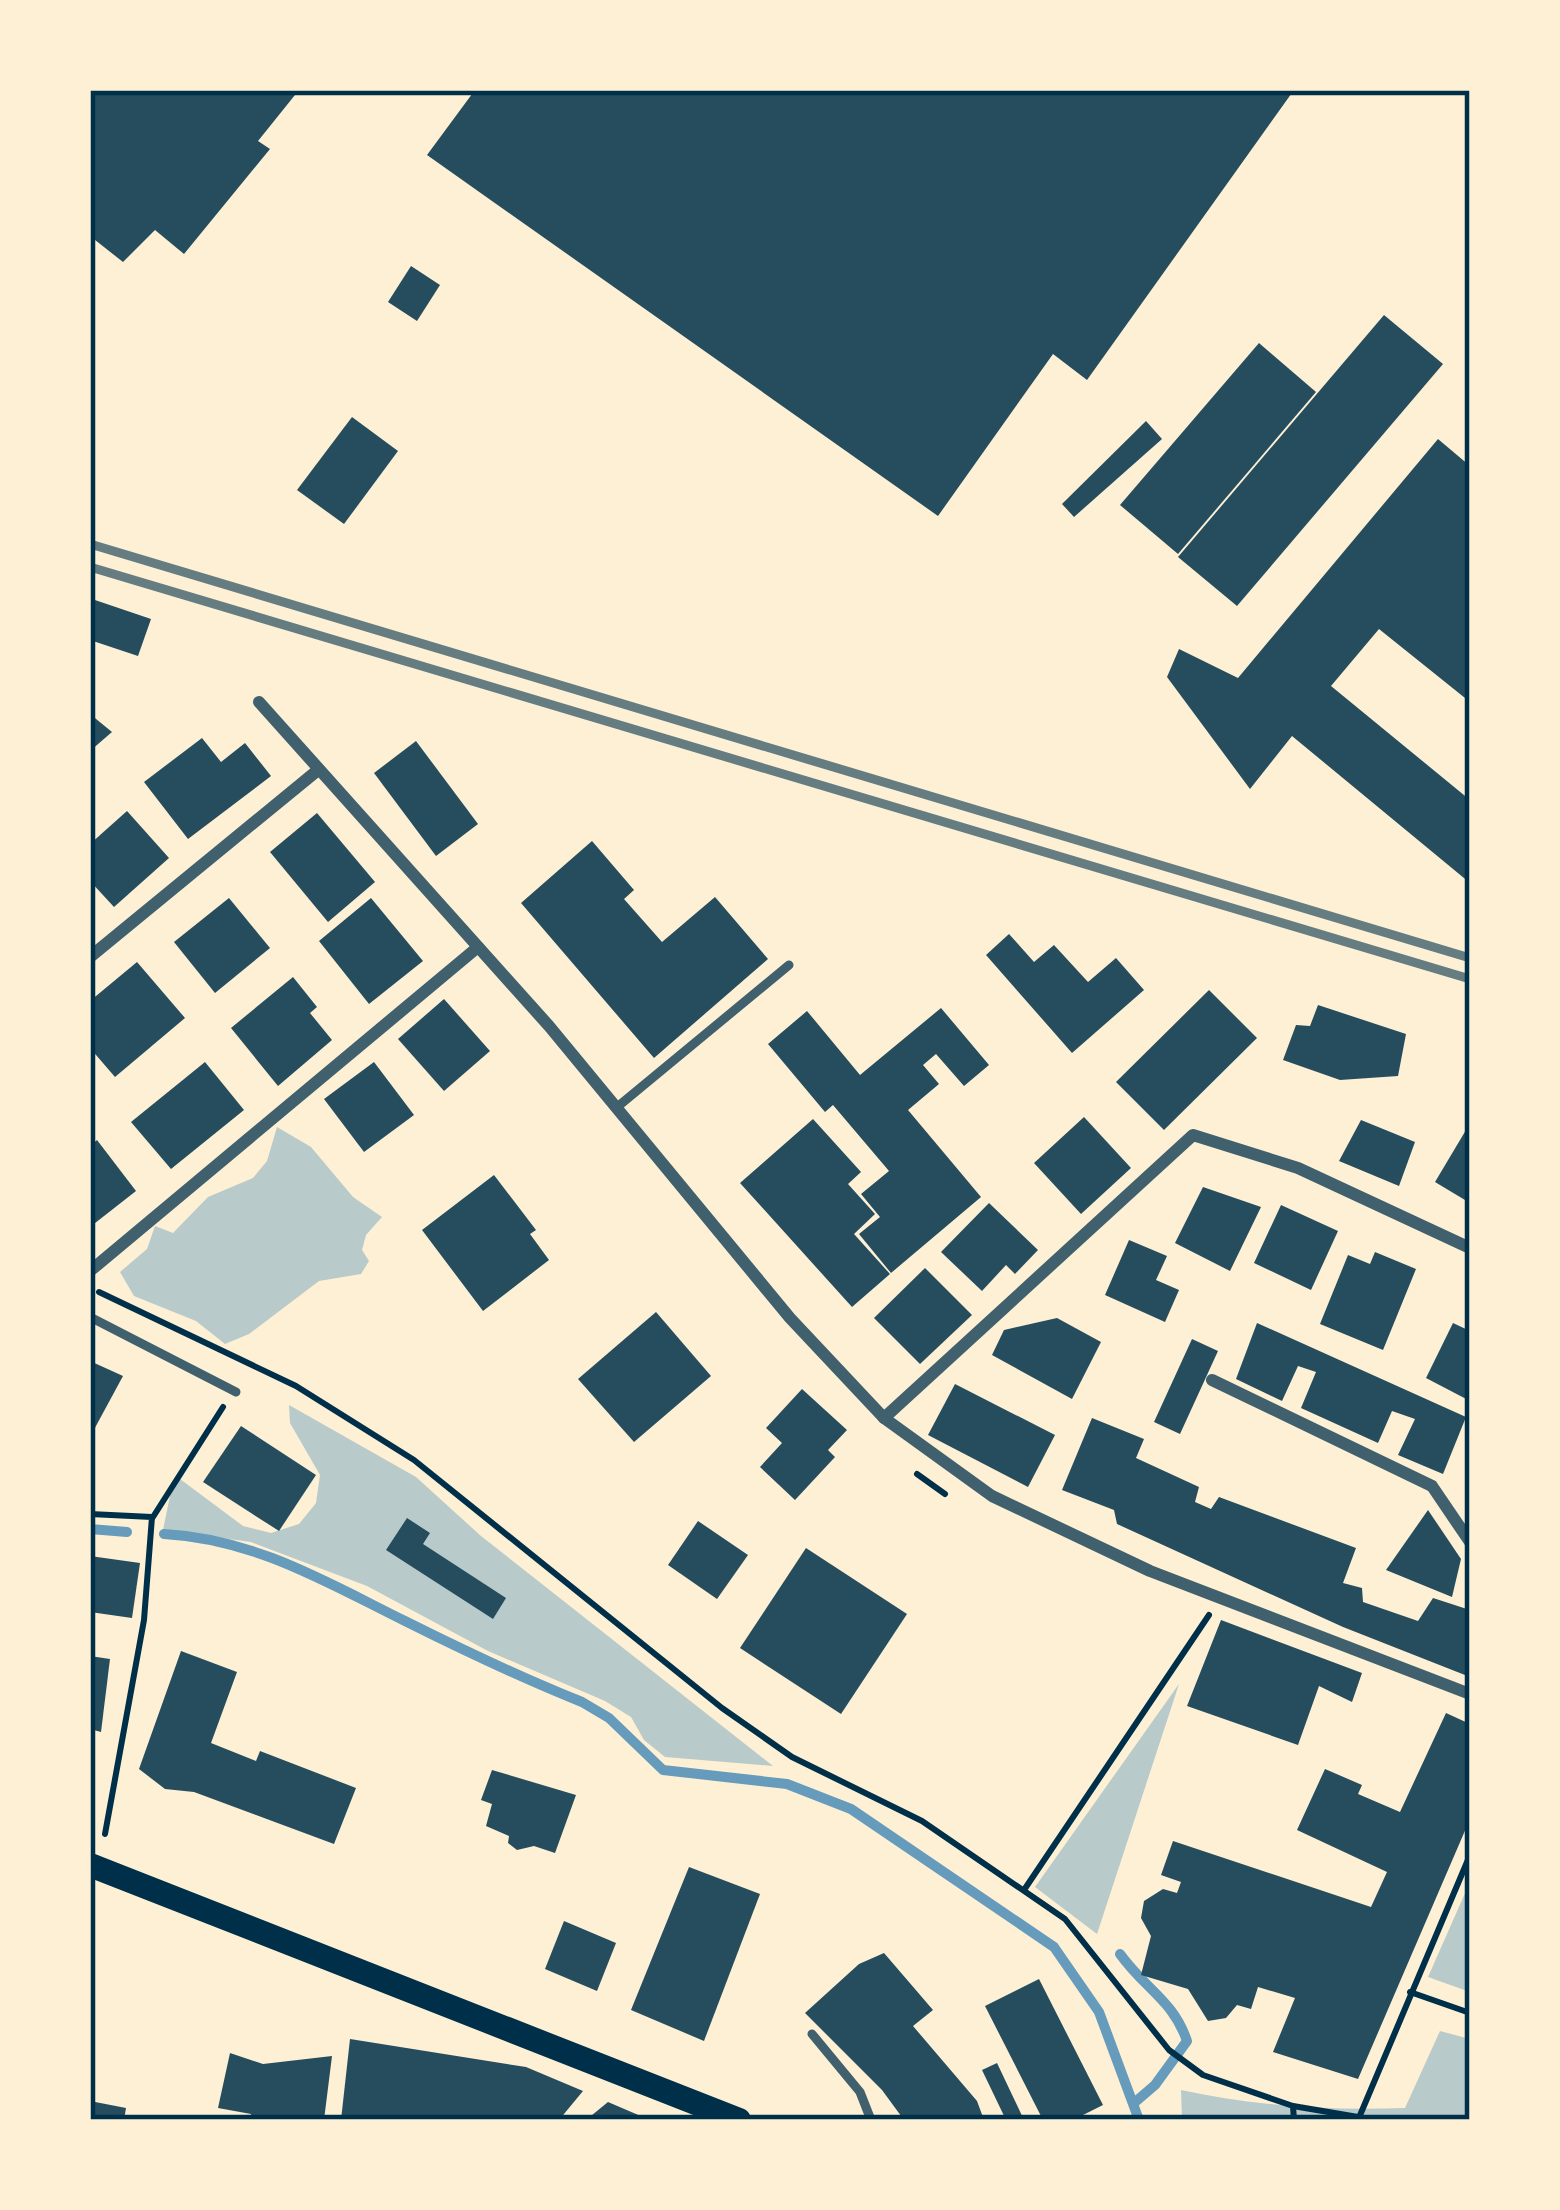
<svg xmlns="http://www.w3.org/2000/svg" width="1560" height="2210" font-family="Roboto,sans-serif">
<rect width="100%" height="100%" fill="#fdf0d5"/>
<g fill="#b9caca">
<polygon points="277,1127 311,1147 353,1197 382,1217 366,1235 362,1250 369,1261 361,1274 319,1281 249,1334 225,1344 196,1321 134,1296 120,1272 147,1249 155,1226 173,1233 208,1197 253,1178 267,1161"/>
<polygon points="289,1405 416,1477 481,1536 773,1766 665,1757 644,1740 631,1717 605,1701 488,1651 367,1586 251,1542 163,1530 171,1491 180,1479 243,1526 271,1533 299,1524 316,1503 320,1475 290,1423"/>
<polygon points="1179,1684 1097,1934 1035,1887"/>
<polygon points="1470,1882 1470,1992 1428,1977"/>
<path d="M1440 2031 1470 2039V2120H1182L1181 2090C1255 2106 1329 2111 1405 2108Z"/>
</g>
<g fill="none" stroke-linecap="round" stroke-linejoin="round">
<g stroke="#669bbc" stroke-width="10">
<polyline points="90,1529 127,1532"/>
<path d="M164 1534C255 1539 326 1582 405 1621 463 1650 522 1678 582 1702L609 1718 663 1770 787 1784 851 1809 1054 1947 1099 2012 1139 2120"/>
<path d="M1120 1954C1146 1990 1173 2000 1187 2041L1155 2085 1134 2103"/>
</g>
</g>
<g fill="#264d5e">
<polygon points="90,90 299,90 258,141 270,149 184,254 155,230 123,262 90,236"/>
<polygon points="475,90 1294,90 1087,380 1053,354 938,516 427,155"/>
<polygon points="411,266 440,285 417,321 388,302"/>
<polygon points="1384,315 1443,364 1237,606 1178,557"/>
<polygon points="1259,343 1316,392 1178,554 1120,505"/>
<polygon points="352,417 398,451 344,524 297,490"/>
<polygon points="1146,421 1162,439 1074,517 1062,504"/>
<polygon points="1438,439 1470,466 1470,702 1379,629 1331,686 1470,800 1470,883 1292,736 1250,789 1167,677 1179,649 1238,678"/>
<polygon points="92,599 151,619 138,656 90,640"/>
<polygon points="90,714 112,732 90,751"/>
<polygon points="202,738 221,762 245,743 271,776 188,839 144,782"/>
<polygon points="416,741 478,824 436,856 374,773"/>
<polygon points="127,811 169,858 114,907 90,881 90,844"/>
<polygon points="317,813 375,882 328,922 270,852"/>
<polygon points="592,841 634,890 624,899 662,942 715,897 768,959 654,1058 521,903"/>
<polygon points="229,898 270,948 215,993 174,942"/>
<polygon points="371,898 423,961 369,1004 319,941"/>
<polygon points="1009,934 1034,962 1054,945 1088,982 1116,958 1144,990 1072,1053 986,955"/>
<polygon points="137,962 185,1018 115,1077 90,1048 90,1001"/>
<polygon points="293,977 317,1007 310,1013 332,1040 278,1086 231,1028"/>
<polygon points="1209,990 1257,1038 1164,1130 1116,1082"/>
<polygon points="444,999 490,1051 444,1091 398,1039"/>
<polygon points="1318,1005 1406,1034 1398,1076 1340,1080 1283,1060 1296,1025 1310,1026"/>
<polygon points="941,1008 989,1065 964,1086 936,1054 923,1065 939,1084 908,1110 981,1197 891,1273 859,1234 880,1217 861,1194 889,1171 833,1105 825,1112 768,1044 807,1011 860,1075"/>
<polygon points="205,1062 244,1110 171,1169 131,1122"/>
<polygon points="374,1062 414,1115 364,1152 324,1099"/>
<polygon points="1084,1117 1131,1168 1081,1214 1034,1163"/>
<polygon points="813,1119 861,1172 848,1184 875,1214 854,1234 890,1274 852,1307 740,1183"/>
<polygon points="1361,1120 1415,1142 1399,1186 1339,1161"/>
<polygon points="1466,1130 1470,1132 1470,1203 1435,1182"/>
<polygon points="97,1140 136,1191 90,1227 90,1146"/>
<polygon points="494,1175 536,1230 530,1234 549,1260 483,1311 422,1230"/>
<polygon points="1203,1187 1261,1207 1230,1271 1175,1243"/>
<polygon points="989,1203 1038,1250 1015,1274 1006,1265 982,1291 941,1252"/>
<polygon points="1281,1205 1338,1231 1311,1290 1254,1263"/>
<polygon points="1129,1240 1167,1256 1156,1280 1179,1290 1165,1322 1105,1295"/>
<polygon points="1375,1252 1416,1269 1383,1350 1320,1324 1348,1255 1370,1264"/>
<polygon points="925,1268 972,1315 920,1364 874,1318"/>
<polygon points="656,1312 711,1376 634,1442 578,1379"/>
<polygon points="1057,1318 1101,1342 1072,1399 992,1355 1004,1330"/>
<polygon points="1257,1323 1466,1417 1443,1474 1398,1455 1415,1419 1392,1411 1378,1443 1301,1408 1316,1372 1298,1366 1282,1401 1236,1379"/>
<polygon points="1453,1323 1470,1331 1470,1401 1426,1378"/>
<polygon points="1192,1339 1218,1351 1180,1434 1154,1422"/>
<polygon points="90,1361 123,1376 90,1437"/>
<polygon points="955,1384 1055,1435 1028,1487 928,1435"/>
<polygon points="802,1389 847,1430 828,1450 835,1457 795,1500 760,1467 782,1443 766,1428"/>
<polygon points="1092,1418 1144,1439 1136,1458 1199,1487 1195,1502 1211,1509 1219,1497 1356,1548 1343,1583 1362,1588 1363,1602 1418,1621 1433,1598 1470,1610 1465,1624 1470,1626 1470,1677 1343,1627 1117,1524 1114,1510 1062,1490"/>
<polygon points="241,1426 316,1475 279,1531 203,1482"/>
<polygon points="1428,1510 1461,1559 1452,1597 1386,1570"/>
<polygon points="407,1518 430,1533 423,1544 506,1598 493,1619 386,1550"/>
<polygon points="698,1521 748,1555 717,1599 668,1565"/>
<polygon points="806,1548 907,1614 841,1714 740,1648"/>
<polygon points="90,1556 140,1563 132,1618 90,1612"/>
<polygon points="1221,1620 1362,1673 1352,1702 1319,1686 1298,1745 1187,1706"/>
<polygon points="181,1651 237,1672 211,1743 256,1761 260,1751 356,1788 334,1844 194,1792 165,1789 139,1769"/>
<polygon points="90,1656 110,1659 101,1732 90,1729"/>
<polygon points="1446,1713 1470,1724 1470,1819 1358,2079 1273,2052 1295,1998 1258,1987 1251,2009 1237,2005 1226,2018 1208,2021 1188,1989 1141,1975 1151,1936 1141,1918 1144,1901 1163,1889 1177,1893 1181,1882 1161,1875 1173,1841 1371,1907 1387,1872 1297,1830 1325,1769 1362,1785 1358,1794 1400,1812"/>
<polygon points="492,1770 576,1795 555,1853 534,1846 517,1850 508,1843 509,1836 486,1826 492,1804 481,1800"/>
<polygon points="689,1867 760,1894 704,2041 631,2010"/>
<polygon points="564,1921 616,1943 597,1991 545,1969"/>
<polygon points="884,1953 933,2010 913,2026 977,2101 984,2120 904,2120 882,2090 805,2013 859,1964"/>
<polygon points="1039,1979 1103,2105 1073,2120 1043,2120 985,2006"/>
<polygon points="350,2039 526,2067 583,2091 559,2120 341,2120"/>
<polygon points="230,2053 263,2064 332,2056 324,2120 250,2120 251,2114 218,2108"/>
<polygon points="997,2063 1024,2120 1006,2120 982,2070"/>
<polygon points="90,2101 126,2108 124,2120 90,2120"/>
<polygon points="608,2102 650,2120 586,2120"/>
</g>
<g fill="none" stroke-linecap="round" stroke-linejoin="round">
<g stroke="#003049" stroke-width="6">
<polyline points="99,1292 296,1386 414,1460 722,1708 792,1757 922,1821 1065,1919 1169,2050 1203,2075 1293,2106 1294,2120"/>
<polyline points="917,1474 945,1494"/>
<polyline points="90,1514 152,1517 144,1620 105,1834"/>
<polyline points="153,1517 223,1407"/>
<polyline points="1024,1890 1209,1615"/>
<polyline points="1410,1992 1470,2013"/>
<polyline points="1293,2106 1358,2117"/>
<polyline points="1358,2120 1470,1855"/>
<polyline points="1391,2120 1427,2120"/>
</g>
<g stroke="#3f606c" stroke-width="9">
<polyline points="616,1108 789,965"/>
<polyline points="90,1317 236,1392"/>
<polyline points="812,2034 860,2092 871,2120"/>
</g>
<g stroke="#3f606c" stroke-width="12">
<polyline points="259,702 549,1026 790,1318 884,1418 992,1496 1150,1571 1470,1694"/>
<polyline points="90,957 318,770"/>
<polyline points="90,1271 478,947"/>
<polyline points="1212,1380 1432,1486 1470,1542"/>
<polyline points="884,1418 1193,1135 1298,1168 1470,1248"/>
</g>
<polyline stroke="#003049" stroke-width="24" points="90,1865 739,2120"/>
<g stroke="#657d81" stroke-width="9">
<polyline points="90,544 1470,958"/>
<polyline points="90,567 1470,979"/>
</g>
</g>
<rect width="1560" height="2210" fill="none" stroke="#fdf0d5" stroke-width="186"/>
<rect x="93" y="93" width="1374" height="2024" fill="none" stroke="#003049" stroke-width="4.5"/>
</svg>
